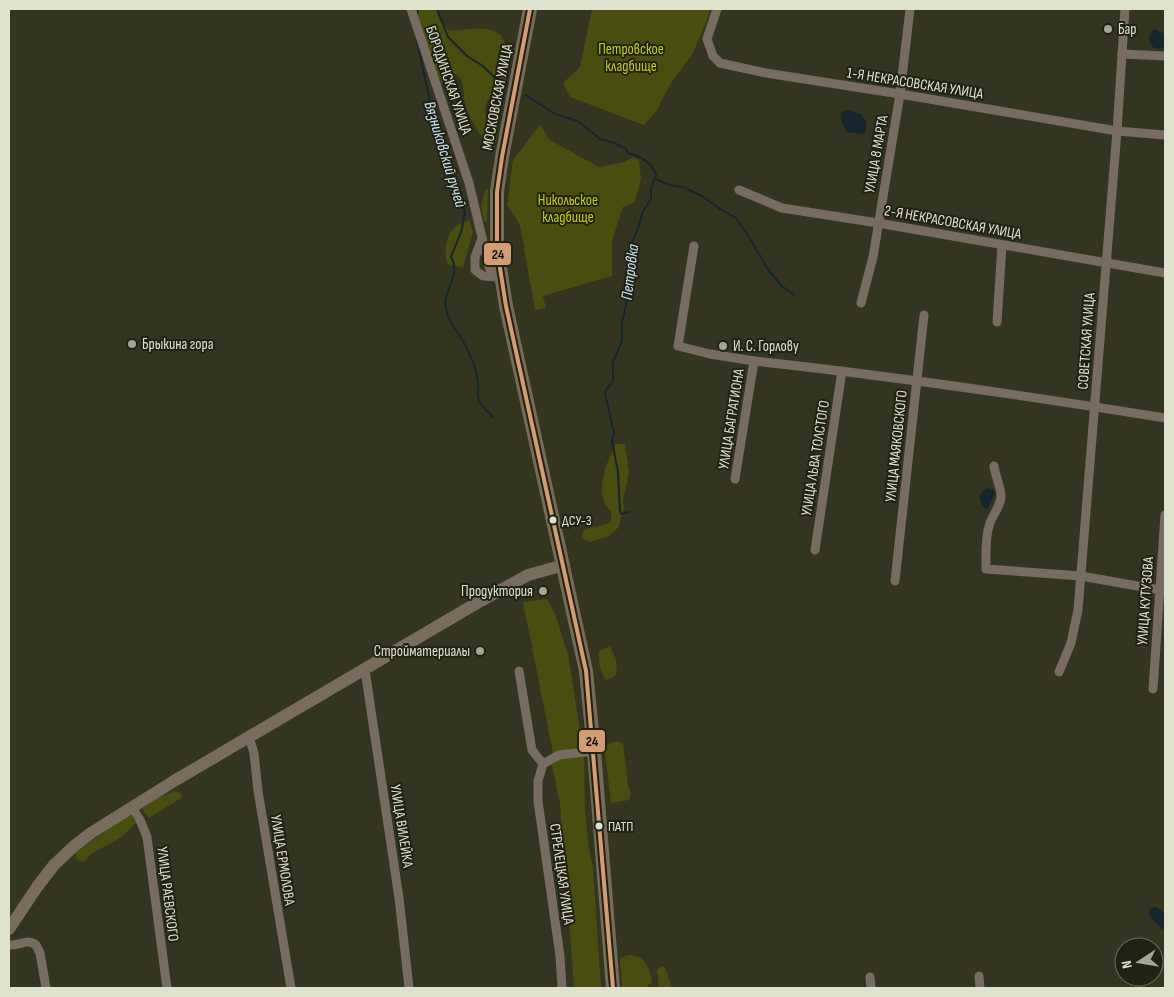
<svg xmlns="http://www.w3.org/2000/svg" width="1174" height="997" font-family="'Sofia Sans Condensed',sans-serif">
<rect width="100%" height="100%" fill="#333521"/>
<g fill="#494d10">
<path d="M414 9H437C437 20 442 25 450 31 464 31 497 22 504 41 506 46 506 54 506 60 508 69 508 82 502 90 497 97 488 95 486 105 483 118 491 127 493 139H483C476 127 468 116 465 103 463 94 465 82 458 76 454 73 450 73 446 73L442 84 438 78Z"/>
<polygon points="592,9 710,9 708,17 693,53 669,86 657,110 644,125 570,97 563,83 580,67"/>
<polygon points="540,125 550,140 599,167 624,162 633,157 639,160 641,179 635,202 623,207 612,241 612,276 543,296 546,308 535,310 520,225 507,205 513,160"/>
<polygon points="488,188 487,222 484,221 481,207 485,190"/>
<path d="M469 220 473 232 463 268 448 264C443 254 446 236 454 228 457 224 464 222 469 220Z"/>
<path d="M616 444H625L629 472 623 501 624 508 618 528 609 536 590 542 582 538 583 530 610 523C614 508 609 512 604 502 597 486 608 458 616 444Z"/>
<polygon points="547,599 555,614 568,654 583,750 553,753 523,602"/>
<path d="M610 646 616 660 617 673 613 677 606 680C600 672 598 660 599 651Z"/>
<polygon points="618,741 623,744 628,785 631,794 629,800 611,803 604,745"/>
<polygon points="584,756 585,812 589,848 593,868 601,988 574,988 560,804 552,765 557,759"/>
<polygon points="174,791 180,793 183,797 149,818 142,809 152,801"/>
<polygon points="130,814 137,822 120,838 91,854 84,862 77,860 75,853"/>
<path d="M628 955C647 956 649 967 652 983L648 984V988H622L620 958Z"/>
<polygon points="662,966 665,967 672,988 659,988 657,970"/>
</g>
<g fill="#16262e">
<path d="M1154 29 1165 34V49L1154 48C1148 42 1147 35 1154 29Z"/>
<polygon points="849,110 861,114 866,121 866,132 863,134 847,132 842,124 841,112"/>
<path d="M987 488 993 489 995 494 988 509H985C979 501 977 493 987 488Z"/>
</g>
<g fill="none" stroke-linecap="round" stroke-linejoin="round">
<g stroke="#16262e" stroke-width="2">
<polyline points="437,9 448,37 467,56 483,66 494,77 508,84"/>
<polyline points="417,15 418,9"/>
<path d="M416 36 429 97 449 155 452 166V182L462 200 465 213 461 232 451 257C462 275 442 290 446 309 449 324 460 334 466 347 472 358 477 371 478 384 479 391 476 396 480 403 484 408 489 413 493 417"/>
<path d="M526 95 555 114 578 121 600 139 614 143 625 148 628 153C640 156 652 162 656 175L651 188V199L642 213 640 223 630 248V266L632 271V279L622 322V341L613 362V382L607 388 605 394 614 433 612 441 618 472 620 511 621 514 630 512"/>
<polyline points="656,179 669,185 683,187 702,196 720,209 736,218 749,237 769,271 782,286 794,295"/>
</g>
<polyline stroke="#16262e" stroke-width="12" points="1155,913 1165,924"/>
<g stroke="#786b5f" stroke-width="9">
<polyline points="411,9 469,183 489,267 493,276"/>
<polyline points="717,9 707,39 713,56 720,63 766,73 900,94 1117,131 1165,135"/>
<polyline points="1122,54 1165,56"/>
<polyline points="739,190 782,208 878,223 1165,273"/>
<polyline points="482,239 475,257 475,270 483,276 498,277"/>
<polyline points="694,246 678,346 710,354 754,361 735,479"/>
<polyline points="861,303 873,257 900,94 910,9"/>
<polyline points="997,322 1002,245"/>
<path d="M754 361C892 376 1029 396 1165 418"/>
<path d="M994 466C995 476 1001 486 1001 497 1000 508 992 515 989 526 985 539 986 556 986 569L1081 576 1160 590"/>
<polyline points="815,550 842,371"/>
<polyline points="895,581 924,315"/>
<polyline points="365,670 399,898 409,988"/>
<polyline points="519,671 532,750 543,764"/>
<polyline points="1059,672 1071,643 1078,610 1117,131 1125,9"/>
<polyline points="1153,689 1165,515"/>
<polyline points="249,737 254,753 258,791 291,988"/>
<polyline points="132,807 140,820 147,837 167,988"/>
<path d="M9 945C19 946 27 938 36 945L40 953 46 988"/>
<polyline points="979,976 980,988"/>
<polyline points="870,977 871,988"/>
<polyline points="562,988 560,956 538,801 538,781 543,764 559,755 594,751"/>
</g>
<polyline stroke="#796c5d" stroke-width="12" points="9,929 37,887 54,865 73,847 91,833 174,781 477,603 528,575 564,565"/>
<polyline stroke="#766a58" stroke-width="14" points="530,9 502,157 497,192 497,249 506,306 586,671 594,751 613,988"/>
<defs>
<polyline id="bus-1" points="530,9 502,157 497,192 497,249 506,306 586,671 613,988"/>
</defs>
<use href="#bus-1" stroke="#212213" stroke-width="8"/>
<use href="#bus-1" stroke="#d39c74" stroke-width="4"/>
</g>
<g fill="#a3a691" stroke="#212213" stroke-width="2">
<circle cx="1108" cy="29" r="5"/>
<circle cx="132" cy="344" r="5"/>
<circle cx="723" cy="346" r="5"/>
<circle cx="543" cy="591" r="5"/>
<circle cx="480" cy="651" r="5"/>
</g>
<g fill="#dfe3ce" stroke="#212213" stroke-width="2">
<circle cx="553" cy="520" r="4.5"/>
<circle cx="599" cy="826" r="4.5"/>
</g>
<g text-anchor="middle" stroke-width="4" stroke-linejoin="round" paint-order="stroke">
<g font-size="14" fill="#dfe3ce" stroke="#212213" text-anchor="start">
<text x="562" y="525">ДСУ-3</text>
<text x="608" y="831">ПАТП</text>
</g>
<g font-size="15" fill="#dfe3ce" stroke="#212213" text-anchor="start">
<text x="1118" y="34">Бар</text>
<text x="142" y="349">Брыкина гора</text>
<text x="733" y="351">И. С. Горлову</text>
<text x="533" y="596" text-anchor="end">Продуктория</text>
<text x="470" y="656" text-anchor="end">Стройматериалы</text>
</g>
<g font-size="15" fill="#c5d211" stroke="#212213">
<text x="631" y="54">Петровское<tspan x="631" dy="17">кладбище</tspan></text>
<text x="568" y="205">Никольское<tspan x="568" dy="17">кладбище</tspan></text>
</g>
<g font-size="15" fill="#dfe3ce" stroke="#212213">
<text transform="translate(449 80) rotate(71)" y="5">БОРОДИНСКАЯ УЛИЦА</text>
<text transform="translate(915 83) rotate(9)" y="5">1-Я НЕКРАСОВСКАЯ УЛИЦА</text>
<text transform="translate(497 97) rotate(-79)" y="5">МОСКОВСКАЯ УЛИЦА</text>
<text transform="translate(876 154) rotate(-80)" y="5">УЛИЦА 8 МАРТА</text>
<text transform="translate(953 222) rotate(10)" y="5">2-Я НЕКРАСОВСКАЯ УЛИЦА</text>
<text transform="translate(1086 341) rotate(-86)" y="5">СОВЕТСКАЯ УЛИЦА</text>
<text transform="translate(731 419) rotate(-81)" y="5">УЛИЦА БАГРАТИОНА</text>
<text transform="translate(896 446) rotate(-84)" y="5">УЛИЦА МАЯКОВСКОГО</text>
<text transform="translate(815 458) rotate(-81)" y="5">УЛИЦА ЛЬВА ТОЛСТОГО</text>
<text transform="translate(1145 601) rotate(-86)" y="5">УЛИЦА КУТУЗОВА</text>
<text transform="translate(402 826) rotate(81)" y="5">УЛИЦА ВИЛЕЙКА</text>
<text transform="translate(283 860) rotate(81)" y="5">УЛИЦА ЕРМОЛОВА</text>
<text transform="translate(562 874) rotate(82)" y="5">СТРЕЛЕЦКАЯ УЛИЦА</text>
<text transform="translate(168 894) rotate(83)" y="5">УЛИЦА РАЕВСКОГО</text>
</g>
<g font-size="16" font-style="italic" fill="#c8e3f4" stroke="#212213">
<text transform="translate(446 154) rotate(73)" y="6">Вязниковский ручей</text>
<text transform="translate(629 272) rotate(-83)" y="6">Петровка</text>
</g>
</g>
<g stroke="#212213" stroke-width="2">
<rect x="483" y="242" width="29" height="24" rx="5" fill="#d39c74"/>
<rect x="578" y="729" width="28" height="24" rx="5" fill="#d39c74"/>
</g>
<g font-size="14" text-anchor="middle" font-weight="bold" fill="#111">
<text x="498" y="259">24</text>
<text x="592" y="746">24</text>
</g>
<rect width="1174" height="997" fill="none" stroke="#dfe3ce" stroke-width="20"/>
<g transform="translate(1139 962) rotate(258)"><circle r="24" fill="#212213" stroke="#6d6f5e"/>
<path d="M0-4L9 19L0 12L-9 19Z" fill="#a3a691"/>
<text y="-8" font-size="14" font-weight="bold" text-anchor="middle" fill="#dfe3ce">N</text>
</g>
</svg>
